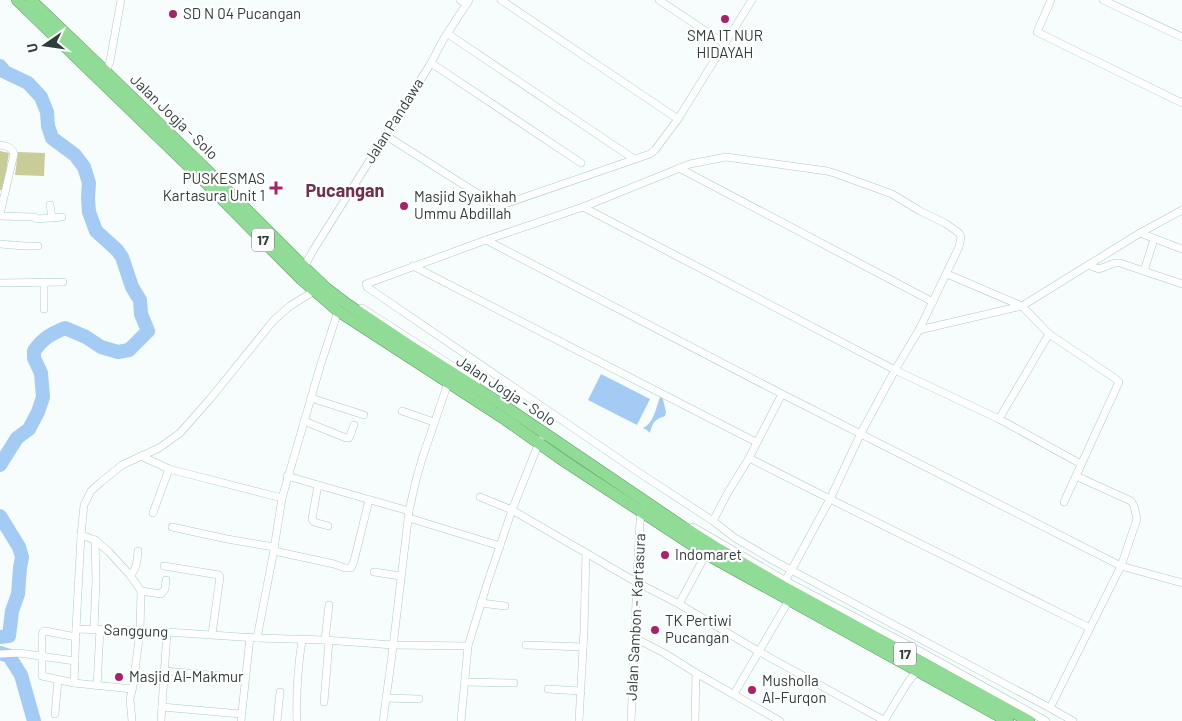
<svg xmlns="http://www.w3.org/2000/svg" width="1182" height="721" font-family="Barlow,sans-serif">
<rect width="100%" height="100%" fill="#f6fdfc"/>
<g fill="#c9cc96">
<polygon points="0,151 9,153 3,190 0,190"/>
<polygon points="18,152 45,153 44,176 15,175"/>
</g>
<g fill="#a4cbf4">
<polygon points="601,374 650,399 637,425 588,400"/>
<path d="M660 397 663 399 666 412 665 416C654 420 653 422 650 433L647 430 643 428C654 423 656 408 660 397Z"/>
</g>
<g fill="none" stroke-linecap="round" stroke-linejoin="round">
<g stroke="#a4cbf4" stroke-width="14">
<path d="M0 66 5 72 28 83 41 97 47 112 48 126 52 138 75 155 84 167 89 183 88 198 89 212 96 231 117 250 122 257 132 287 140 300 141 314 148 331 129 350 118 352 101 347 86 337 65 328C51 334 43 338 34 351V358L41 373 43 397 38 412 29 429 17 438 0 465"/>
<polyline points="0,516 19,547 22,557 20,568 18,594 12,611 9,636 0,637"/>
<polyline points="0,653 9,656 21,675 34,721"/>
</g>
<defs>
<g id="minor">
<polyline points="460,0 467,4"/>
<polyline points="501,0 678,119"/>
<polyline points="659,0 725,44"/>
<polyline points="1051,0 1037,32 1182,103"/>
<polyline points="1103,0 1182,37"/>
<polyline points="448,34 634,159"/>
<polyline points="431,63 581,163"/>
<polyline points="106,72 110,61 121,0"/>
<polyline points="385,135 486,199 499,206 650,154 655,150 678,119 752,0"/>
<path d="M0 145C6 146 12 147 14 154L0 214"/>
<polyline points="679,168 933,302"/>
<polyline points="50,205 52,218"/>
<polyline points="583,207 895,370 999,419 1081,464"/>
<polyline points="0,216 34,217 37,219 62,217"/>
<polyline points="1140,233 1182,249"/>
<polyline points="486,240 782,394 1121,566 1137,519 1134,506 1131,501 1076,476"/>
<polyline points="0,244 24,246 38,246"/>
<polyline points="1090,264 1093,267 1099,269 1115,263 1120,263 1182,284"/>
<polyline points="413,266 756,442"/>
<polyline points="304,267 314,249 431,63 443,40 469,0"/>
<polyline points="1144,271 1154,239"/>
<polyline points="0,283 63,282"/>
<polyline points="362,308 477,382"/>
<polyline points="44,309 44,282"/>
<polyline points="919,330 1022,306 947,274"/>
<polyline points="311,398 364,415"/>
<polyline points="402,411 434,422"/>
<polyline points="999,419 1049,334"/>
<polyline points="304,421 346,438 349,438 350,436 354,425"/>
<polyline points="141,456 169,469 282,498"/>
<polyline points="749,458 830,499 1090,628 1121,566 1182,583"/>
<polyline points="287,476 409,511"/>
<polyline points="318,485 312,519 314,522 328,526"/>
<polyline points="480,497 512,510 636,582 679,604 758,651 885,721"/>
<polyline points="1064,502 1119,382 1116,379 1049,334 1022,306 1140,233 1182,210"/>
<polyline points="153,513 169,469"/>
<polyline points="409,518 500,546"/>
<polyline points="713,521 735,538 776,562 1050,708 1090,628"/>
<polyline points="172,527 227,539 274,547"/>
<polyline points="693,527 786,581 920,651 1046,721"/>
<polyline points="81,535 84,505 91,491 101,482 122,465 159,448 180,433 210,399 274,320 290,306 314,291"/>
<polyline points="274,551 334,564 345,568 351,568 354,561 369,500"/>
<polyline points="164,566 219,575 220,577 212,634"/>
<polyline points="374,572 401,576"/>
<path d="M130 575C137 569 137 561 138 551"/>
<polyline points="780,589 792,569 830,499 861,433 895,370 919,330 959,247 961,237 959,233 945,223 920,211 892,194 837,174 827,171 726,157 690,164 583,207 486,240 366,284 367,287 638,472 713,521 727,494 749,458 782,394"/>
<polyline points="141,591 161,594 165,589 166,580"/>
<polyline points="481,603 505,606"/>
<polyline points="679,604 706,554"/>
<polyline points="76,629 81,535 95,540 109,552 130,575 141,591 140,631 133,686 130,699 132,721"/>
<polyline points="94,629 96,580 95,540"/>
<polyline points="76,637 45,631 43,632 42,635 42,676 74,683 132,689"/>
<polyline points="257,638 273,555 282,498 320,367 338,311"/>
<polyline points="635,638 664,653 696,673 780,721"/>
<polyline points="325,640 329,605"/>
<polyline points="526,645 583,647"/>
<polyline points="0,654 19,653 75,661"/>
<polyline points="164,671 245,678"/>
<polyline points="465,682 514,683"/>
<polyline points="74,683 76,629 167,632 257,638 325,640 393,645 468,646"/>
<polyline points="97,686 100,629"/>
<polyline points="548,689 581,691"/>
<polyline points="734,694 789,600"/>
<polyline points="386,698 419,699"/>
<polyline points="324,702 329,641"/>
<polyline points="162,707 241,714"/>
<polyline points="1050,708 1073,721"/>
<polyline points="55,714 58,680"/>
<polyline points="161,721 167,632"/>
<polyline points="241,721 250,637"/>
<polyline points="277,721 280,692"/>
<path d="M297 721C296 694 298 666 302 640"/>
<polyline points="383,721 392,655 409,511 416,480 422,459 448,383"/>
<polyline points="461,721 468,646 487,584 512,510 540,440"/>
<polyline points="579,721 584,630 586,553"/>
<path d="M631 721C634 655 636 588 640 522L641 513 643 510"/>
<polyline points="695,721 696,673"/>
<polyline points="884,721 908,682 917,671"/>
</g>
<g id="trunk">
<polyline points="17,0 206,183 301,279 338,311 506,420 564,461 706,554 1008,721"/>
<polyline points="31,0 106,72 213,176 304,267 326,288 347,304 410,346 506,407 683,527 715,547 782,586 1029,721"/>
</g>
</defs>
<use href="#minor" stroke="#aacdc5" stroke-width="8"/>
<use href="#trunk" stroke="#5d9e65" stroke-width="12"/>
<use href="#minor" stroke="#fff" stroke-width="7"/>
<use href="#trunk" stroke="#90db96" stroke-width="11"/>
</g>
<g fill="#a92269" stroke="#fff" stroke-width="2">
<circle cx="173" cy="14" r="5"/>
<circle cx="725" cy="19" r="5"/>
<path d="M273.5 180.5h5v5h5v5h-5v5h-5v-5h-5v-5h5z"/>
<circle cx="404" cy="206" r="5"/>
<circle cx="665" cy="555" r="5"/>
<circle cx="655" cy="630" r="5"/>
<circle cx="119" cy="677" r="5"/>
<circle cx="752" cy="690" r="5"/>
</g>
<g text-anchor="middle" stroke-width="4.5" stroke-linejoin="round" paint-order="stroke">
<g fill="#fff" stroke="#6e7876" stroke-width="1">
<rect x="252" y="228.5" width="22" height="23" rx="4"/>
<rect x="894" y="642.5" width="22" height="23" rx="4"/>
</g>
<g font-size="14" font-weight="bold" fill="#303e3b">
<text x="263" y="245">17</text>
<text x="905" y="659">17</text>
</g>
<g font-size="15" fill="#303e3b" stroke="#fff" text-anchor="start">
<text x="183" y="19">SD N 04 Pucangan</text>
<text x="725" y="41" text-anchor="middle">SMA IT NUR<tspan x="725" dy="17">HIDAYAH</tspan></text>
<text x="265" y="184" text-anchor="end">PUSKESMAS<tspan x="265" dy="17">Kartasura Unit 1</tspan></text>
<text x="414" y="202">Masjid Syaikhah<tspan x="414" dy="17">Ummu Abdillah</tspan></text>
<text x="675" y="560">Indomaret</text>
<text x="665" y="626">TK Pertiwi<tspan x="665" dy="17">Pucangan</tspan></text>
<text x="129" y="682">Masjid Al-Makmur</text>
<text x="762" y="686">Musholla<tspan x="762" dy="17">Al-Furqon</tspan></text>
</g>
<g font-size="15" fill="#303e3b" stroke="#fff">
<text transform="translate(174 117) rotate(44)" y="5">Jalan Jogja - Solo</text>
<text transform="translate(394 121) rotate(-58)" y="5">Jalan Pandawa</text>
<text transform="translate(506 391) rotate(33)" y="5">Jalan Jogja - Solo</text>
<text transform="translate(636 617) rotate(-87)" y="5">Jalan Sambon - Kartasura</text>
<text transform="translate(136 631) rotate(2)" y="5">Sanggung</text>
</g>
<g font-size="18" font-weight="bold" fill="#712f4d" stroke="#fff">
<text x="345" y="197">Pucangan</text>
</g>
</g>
<g transform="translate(45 45) rotate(257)" stroke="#ffffff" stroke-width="4" paint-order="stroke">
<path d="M0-4L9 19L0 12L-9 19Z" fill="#303e3b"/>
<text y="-8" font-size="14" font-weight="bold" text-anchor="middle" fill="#303e3b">U</text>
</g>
</svg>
